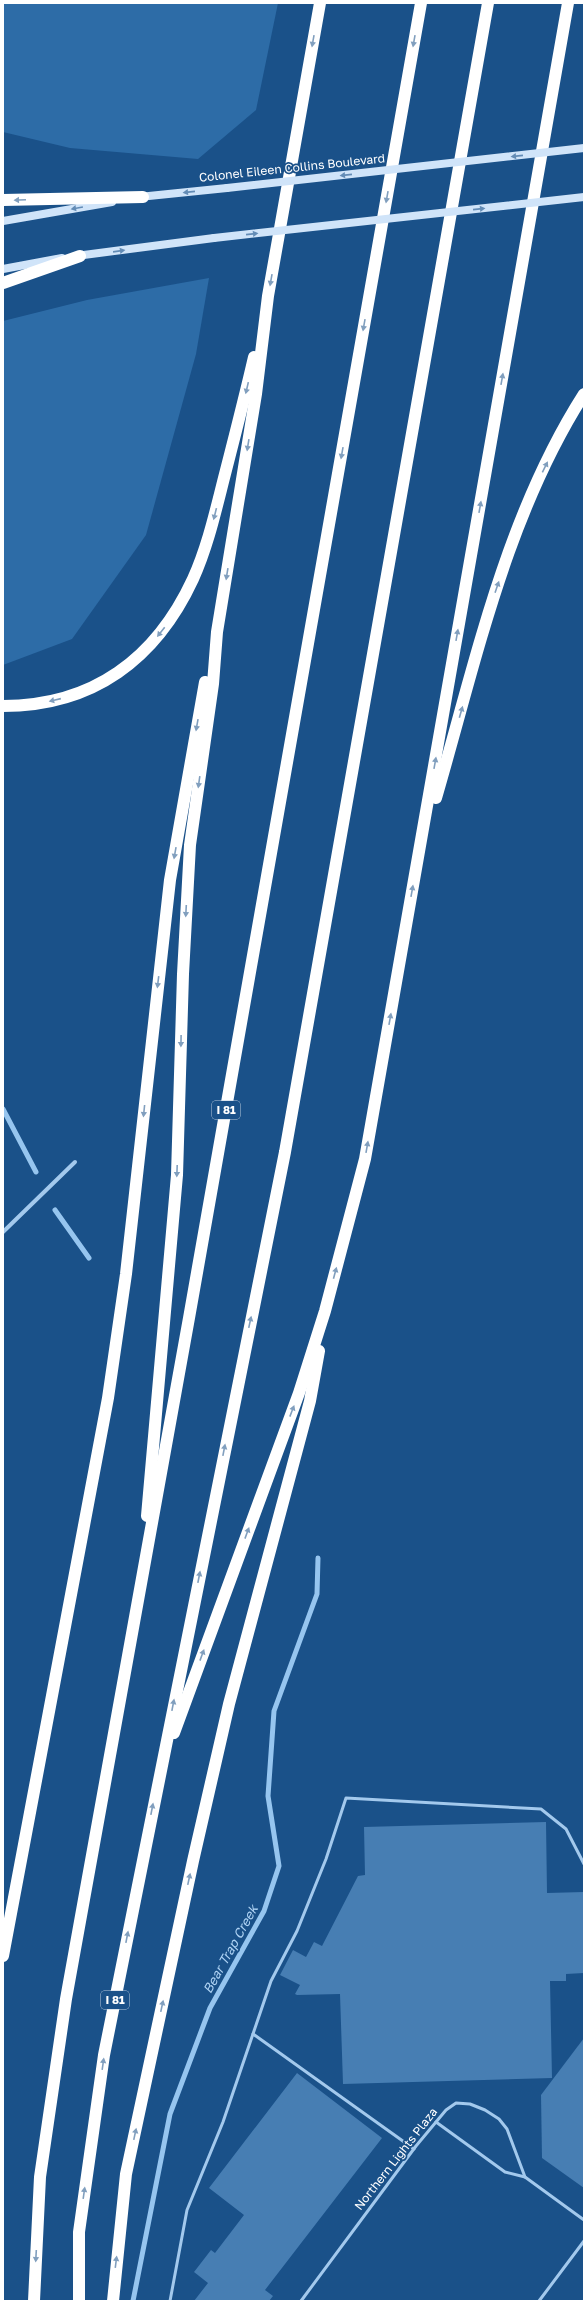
<svg xmlns="http://www.w3.org/2000/svg" width="587" height="2304" font-family="'Golos Text',sans-serif">
<rect width="100%" height="100%" fill="#1a5189"/>
<g fill="#2d6ca7">
<polygon points="3,3 278,3 256,110 198,159 70,148 3,132"/>
<polygon points="209,278 196,354 146,535 72,639 3,665 3,321 87,300"/>
</g>
<g fill="none" stroke-linecap="round" stroke-linejoin="round">
<g stroke="#96c5ef" stroke-width="5">
<polyline points="3,1109 36,1172"/>
<polyline points="55,1210 89,1258"/>
<polyline points="133,2301 170,2114 210,2008 264,1911 279,1866 268,1796 274,1711 317,1594 318,1558"/>
</g>
</g>
<g fill="#477eb3">
<polygon points="546,1822 547,1893 584,1892 584,1973 566,1974 566,1981 550,1981 552,2078 343,2084 340,1994 297,1995 295,1994 300,1985 280,1975 293,1950 306,1957 314,1942 322,1946 358,1876 365,1875 364,1827"/>
<polygon points="584,2038 584,2188 542,2158 541,2095"/>
<polygon points="297,2073 382,2138 265,2290 273,2296 269,2301 194,2301 208,2283 194,2272 211,2250 215,2253 244,2215 209,2188"/>
</g>
<g fill="none" stroke-linecap="round" stroke-linejoin="round">
<g stroke="#a3c9ed" stroke-width="3">
<polyline points="253,2034 414,2149"/>
<polyline points="436,2122 505,2172 525,2177"/>
<polyline points="170,2301 187,2210 223,2122 271,1981 297,1931 326,1859 346,1798 541,1809 566,1829 584,1864"/>
<polyline points="301,2301 416,2146 446,2110 456,2103 470,2104 485,2110 499,2119 507,2129 525,2177 584,2220"/>
<polyline points="539,2301 584,2241"/>
</g>
<polyline stroke="#a3c9ed" stroke-width="4" points="3,1232 75,1162"/>
<g stroke="#d0e4f9" stroke-width="8">
<polyline points="139,197 227,188"/>
<polyline points="3,221 112,202"/>
<polyline points="76,256 214,238"/>
<polyline points="3,269 62,258"/>
</g>
<g stroke="#fff" stroke-width="12">
<polyline points="3,200 143,197"/>
<polyline points="3,283 80,256"/>
<path d="M3 706C93 706 156 659 193 579 208 546 216 509 225 474 235 435 245 396 254 357"/>
<path d="M436 798C476 661 506 516 584 394"/>
<polyline points="147,1516 177,1175 183,974 190,845 213,684 217,632 256,394 268,296 320,3"/>
<polyline points="174,1733 299,1393 325,1311 365,1159 568,3"/>
<polyline points="3,1956 108,1398 126,1274 170,880 205,682"/>
<polyline points="34,2301 40,2177 66,1999 189,1318 421,3"/>
<polyline points="79,2301 79,2232 104,2055 285,1152 488,3"/>
<polyline points="113,2301 126,2174 193,1861 229,1704 310,1401 319,1351"/>
</g>
<g stroke="#d0e4f9" stroke-width="8">
<polyline points="227,188 584,148"/>
<polyline points="214,238 584,197"/>
</g>
</g>
<defs><path id="oneway-solid" d="M-6-.8H1V-3.2L6.5 0L1 3.2V.8H-6Z"/></defs>
<g fill="#819fbe">
<use href="#oneway-solid" transform="translate(313 41) rotate(100)"/>
<use href="#oneway-solid" transform="translate(414 41) rotate(100)"/>
<use href="#oneway-solid" transform="translate(387 197) rotate(100)"/>
<use href="#oneway-solid" transform="translate(20 200) rotate(178)"/>
<use href="#oneway-solid" transform="translate(271 280) rotate(100)"/>
<use href="#oneway-solid" transform="translate(364 325) rotate(100)"/>
<use href="#oneway-solid" transform="translate(502 379) rotate(-80)"/>
<use href="#oneway-solid" transform="translate(247 388) rotate(103)"/>
<use href="#oneway-solid" transform="translate(248 445) rotate(99)"/>
<use href="#oneway-solid" transform="translate(342 453) rotate(100)"/>
<use href="#oneway-solid" transform="translate(545 467) rotate(-64)"/>
<use href="#oneway-solid" transform="translate(480 507) rotate(-80)"/>
<use href="#oneway-solid" transform="translate(215 514) rotate(104)"/>
<use href="#oneway-solid" transform="translate(227 574) rotate(99)"/>
<use href="#oneway-solid" transform="translate(497 587) rotate(-71)"/>
<use href="#oneway-solid" transform="translate(161 632) rotate(128)"/>
<use href="#oneway-solid" transform="translate(457 635) rotate(-80)"/>
<use href="#oneway-solid" transform="translate(55 700) rotate(167)"/>
<use href="#oneway-solid" transform="translate(461 712) rotate(-74)"/>
<use href="#oneway-solid" transform="translate(197 725) rotate(100)"/>
<use href="#oneway-solid" transform="translate(435 763) rotate(-80)"/>
<use href="#oneway-solid" transform="translate(199 782) rotate(98)"/>
<use href="#oneway-solid" transform="translate(175 853) rotate(100)"/>
<use href="#oneway-solid" transform="translate(412 891) rotate(-80)"/>
<use href="#oneway-solid" transform="translate(186 911) rotate(93)"/>
<use href="#oneway-solid" transform="translate(158 982) rotate(97)"/>
<use href="#oneway-solid" transform="translate(390 1019) rotate(-80)"/>
<use href="#oneway-solid" transform="translate(181 1041) rotate(91)"/>
<use href="#oneway-solid" transform="translate(144 1111) rotate(96)"/>
<use href="#oneway-solid" transform="translate(367 1147) rotate(-80)"/>
<use href="#oneway-solid" transform="translate(177 1171) rotate(92)"/>
<use href="#oneway-solid" transform="translate(335 1273) rotate(-75)"/>
<use href="#oneway-solid" transform="translate(250 1322) rotate(-78)"/>
<use href="#oneway-solid" transform="translate(292 1411) rotate(-69)"/>
<use href="#oneway-solid" transform="translate(224 1450) rotate(-79)"/>
<use href="#oneway-solid" transform="translate(247 1533) rotate(-70)"/>
<use href="#oneway-solid" transform="translate(199 1577) rotate(-79)"/>
<use href="#oneway-solid" transform="translate(202 1655) rotate(-70)"/>
<use href="#oneway-solid" transform="translate(173 1705) rotate(-79)"/>
<use href="#oneway-solid" transform="translate(152 1809) rotate(-79)"/>
<use href="#oneway-solid" transform="translate(189 1879) rotate(-78)"/>
<use href="#oneway-solid" transform="translate(127 1937) rotate(-79)"/>
<use href="#oneway-solid" transform="translate(162 2006) rotate(-78)"/>
<use href="#oneway-solid" transform="translate(103 2064) rotate(-82)"/>
<use href="#oneway-solid" transform="translate(135 2134) rotate(-78)"/>
<use href="#oneway-solid" transform="translate(84 2193) rotate(-82)"/>
<use href="#oneway-solid" transform="translate(36 2256) rotate(93)"/>
<use href="#oneway-solid" transform="translate(116 2262) rotate(-83)"/>
</g>
<g fill="#638cb6">
<use href="#oneway-solid" transform="translate(517 156) rotate(174)"/>
<use href="#oneway-solid" transform="translate(346 175) rotate(174)"/>
<use href="#oneway-solid" transform="translate(189 192) rotate(174)"/>
<use href="#oneway-solid" transform="translate(77 208) rotate(170)"/>
<use href="#oneway-solid" transform="translate(479 209) rotate(-6)"/>
<use href="#oneway-solid" transform="translate(252 234) rotate(-6)"/>
<use href="#oneway-solid" transform="translate(119 251) rotate(-8)"/>
</g>
<g text-anchor="middle" stroke-width="3.5" stroke-linejoin="round" paint-order="stroke">
<g fill="#1a5189" stroke="#bacbdc" stroke-width="1">
<rect x="212" y="1101" width="28" height="18" rx="3"/>
<rect x="101" y="1991" width="28" height="18" rx="3"/>
</g>
<g font-size="11" font-weight="bold" fill="#fff">
<text x="226" y="1114">I 81</text>
<text x="115" y="2004">I 81</text>
</g>
<g font-size="12" fill="#fff" stroke="#1a5189">
<text transform="translate(292 168) rotate(-6)" y="4">Colonel Eileen Collins Boulevard</text>
<text transform="translate(396 2159) rotate(-52)" y="4">Northern Lights Plaza</text>
</g>
<g font-size="13" font-style="italic" fill="#afd3f4" stroke="#1a5189">
<text transform="translate(230 1949) rotate(-61)" y="5">Bear Trap Creek</text>
</g>
</g>
<rect width="587" height="2304" fill="none" stroke="#ffffff" stroke-width="8"/>
</svg>
